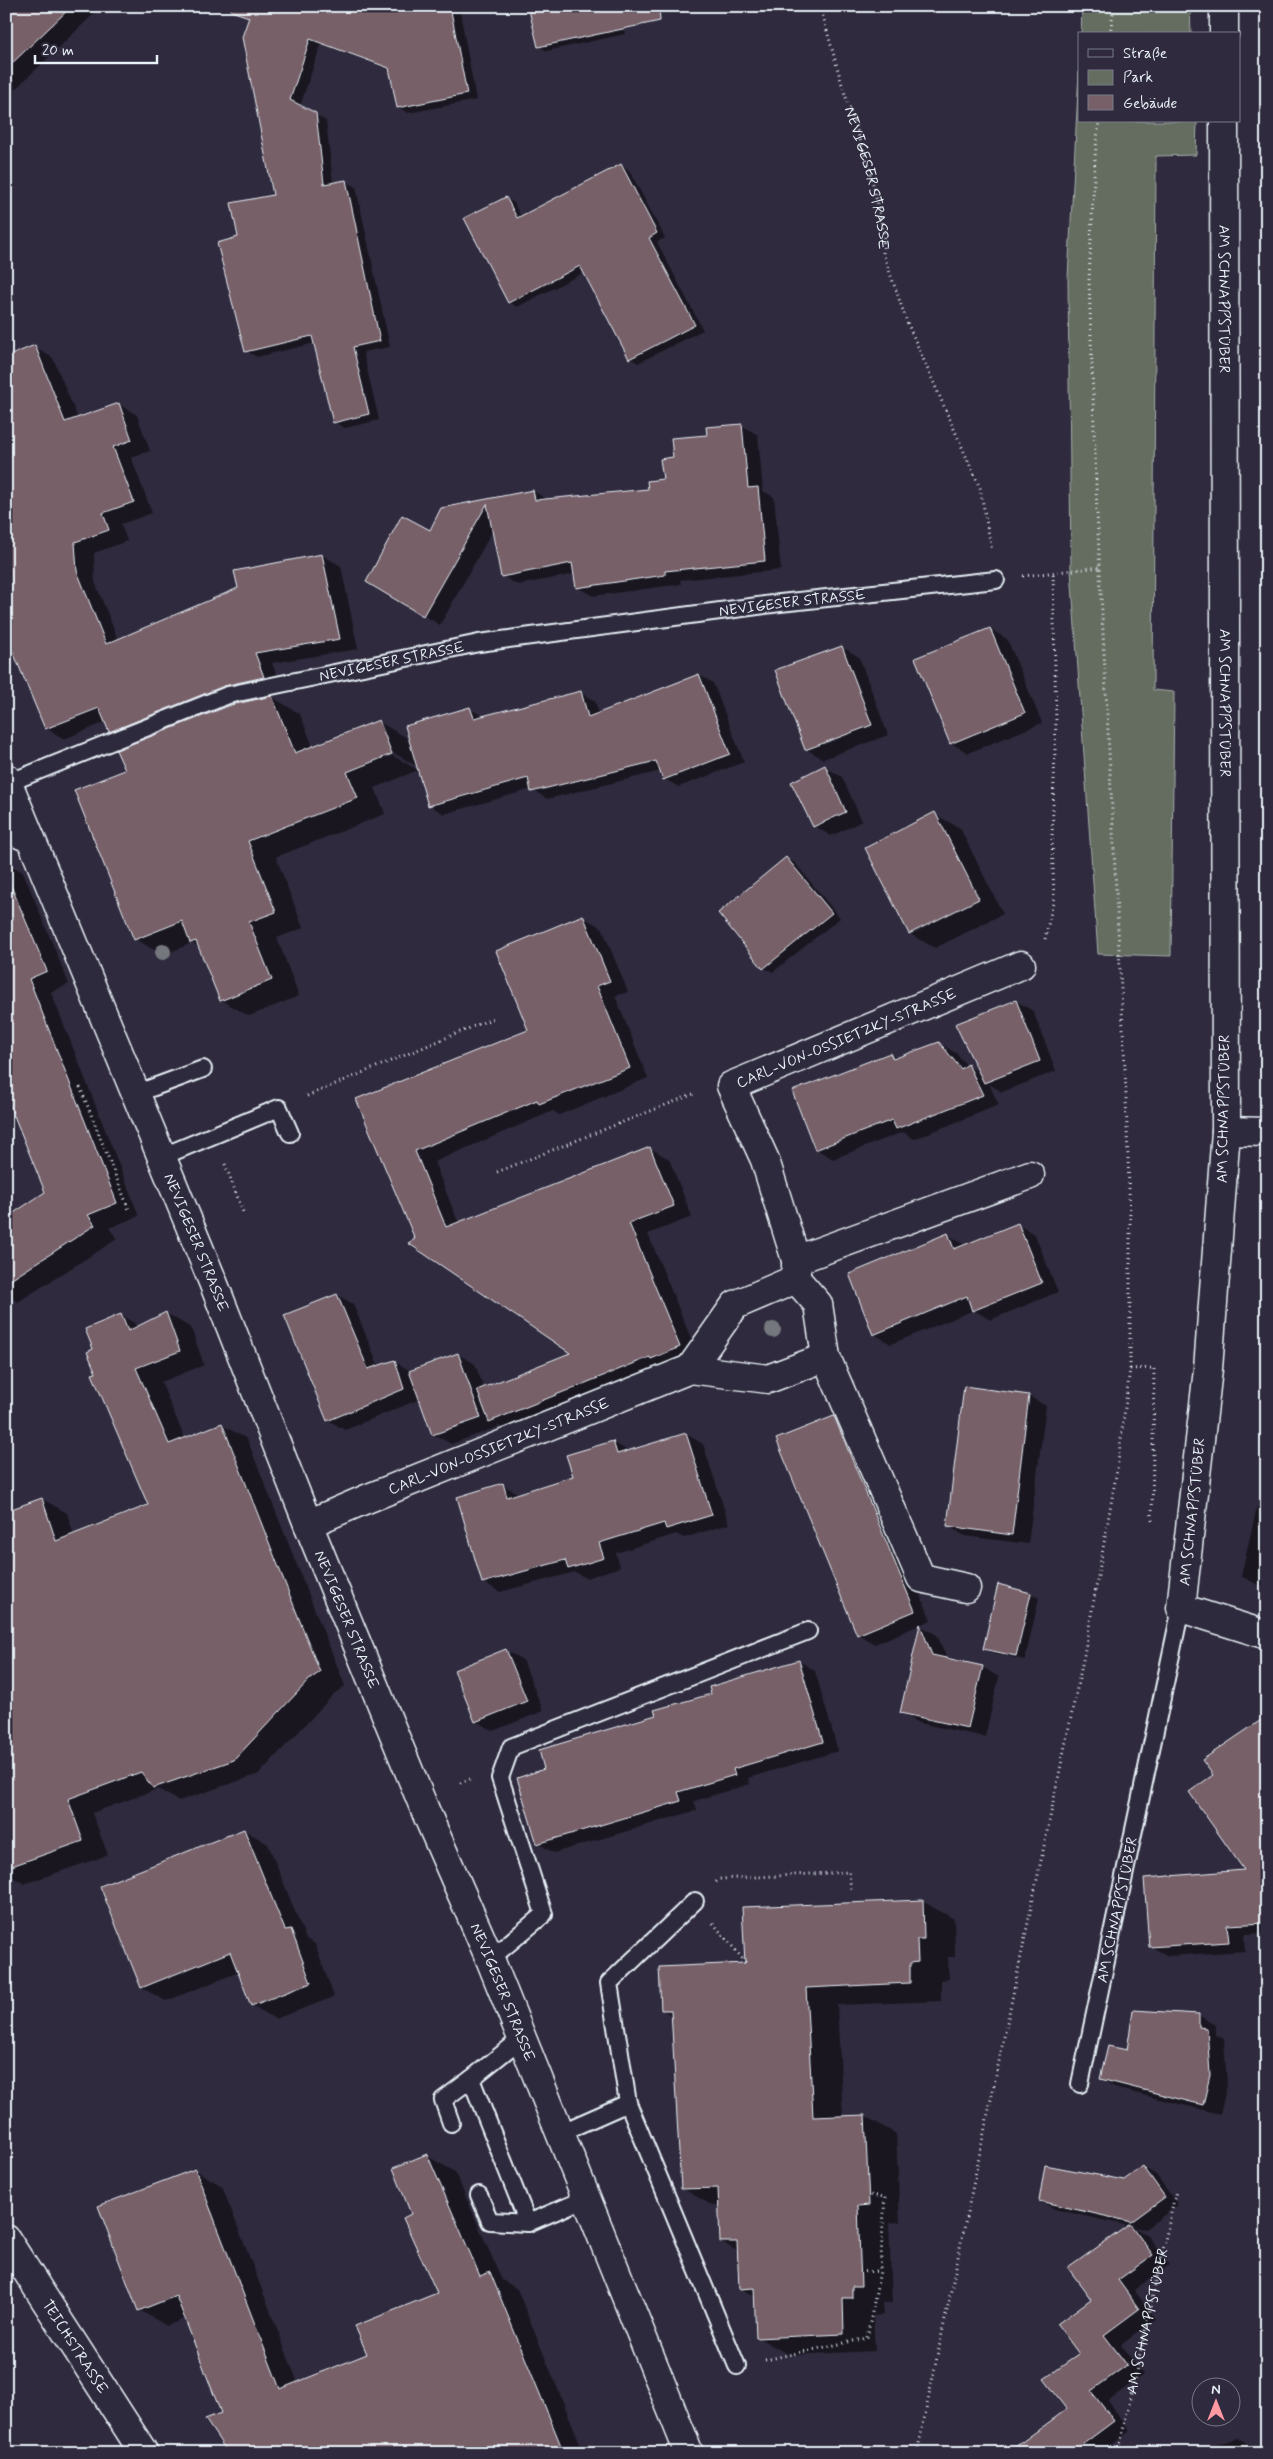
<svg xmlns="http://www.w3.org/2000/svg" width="1273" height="2459" font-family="Mynerve,sans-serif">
<rect width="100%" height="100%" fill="#2f2a3d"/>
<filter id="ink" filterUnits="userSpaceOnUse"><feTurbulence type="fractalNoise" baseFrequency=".02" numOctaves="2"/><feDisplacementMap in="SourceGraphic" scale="10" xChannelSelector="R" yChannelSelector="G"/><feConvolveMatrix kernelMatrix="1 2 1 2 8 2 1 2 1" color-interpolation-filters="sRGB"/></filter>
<g filter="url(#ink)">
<g fill="#656d61" stroke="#a6afac">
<polygon points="1082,6 1190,6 1191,34 1081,34"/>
<polygon points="1079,72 1079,121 1197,121 1196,155 1156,156 1153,690 1174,692 1171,956 1098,954 1071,570 1068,278"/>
</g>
<g fill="#0007">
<polygon points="6,6 102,6 6,98"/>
<polygon points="255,6 387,10 407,6 459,6 476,100 408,113 398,107 390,69 321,44 300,106 326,121 333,183 345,181 356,187 390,347 363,352 379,420 345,428 334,422 315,343 257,357 246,351 240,238 274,196"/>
<polygon points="619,6 625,34 547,51 539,46"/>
<polygon points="621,165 629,170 665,238 657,242 703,330 638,363 630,358 585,272 517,307 509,302 506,198 514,203 521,217"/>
<polygon points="35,347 53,358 78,419 118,404 137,415 150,451 131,457 152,513 121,524 127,541 94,553 95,582 118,640 322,555 341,566 358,649 272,663 282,688 244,696 128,742 110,731 106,722 64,739 46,728"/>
<polygon points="741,425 758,435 763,491 774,497 781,570 680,580 681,584 593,596 577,587 575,574 518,585 502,576 493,530 440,625 368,582 430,531 442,509 533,491 548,500 649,490 664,480 674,458 708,436"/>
<polygon points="990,629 1007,639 1042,723 968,753 951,743"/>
<polygon points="842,647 859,657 888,735 823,759 806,749"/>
<polygon points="699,675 713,683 744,762 679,787 664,779 661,771 547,799 532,789 444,814 429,805 418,767 387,749 386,752 418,770 375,788 385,814 276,857 303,928 277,938 299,996 249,1016 221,1000 201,948 192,943 163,955 135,939 126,771 272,697 300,714 313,747 379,722 407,738 411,747 470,709 485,717 581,693 595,701 599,714"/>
<polygon points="825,767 842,777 862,821 831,836 814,826"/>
<polygon points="934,814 960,828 1003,914 935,948 910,934"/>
<polygon points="786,858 795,863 840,918 773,972 764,968"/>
<polygon points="6,863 23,872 69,984 51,992 139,1216 109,1228 117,1239 18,1302 6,1295 6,1219 46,1192 12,1107 6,1101"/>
<polygon points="583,917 602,928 628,992 615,996 648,1078 559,1115 553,1111 434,1162 459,1224 650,1148 669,1159 692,1217 648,1234 699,1358 509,1432 497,1425 498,1427 451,1444 433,1434 420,1399 345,1430 328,1420 337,1295 353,1304 379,1367 395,1362 411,1371 458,1354 475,1364 484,1389 572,1353 417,1240 358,1100 529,1031"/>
<polygon points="1016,1001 1033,1011 1056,1071 1002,1092 989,1084 999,1105 914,1139 903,1132 833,1159 816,1149 890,1054 898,1059 939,1043 956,1053 967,1066 981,1073"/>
<polygon points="1018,1225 1035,1235 1058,1292 990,1320 974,1310 891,1344 874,1334 948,1235 965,1245"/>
<polygon points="166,1313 191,1328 204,1365 161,1382 185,1439 222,1425 247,1439 345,1686 334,1694 259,1774 179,1801 158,1789 92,1813 108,1855 24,1884 6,1873 6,1512 42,1499 67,1513 74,1535 150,1506 98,1373 95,1350 121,1315 140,1327"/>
<polygon points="965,1388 1029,1396 1046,1406 1028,1544 965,1536 948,1526"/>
<polygon points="834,1418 852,1428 931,1620 875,1644 858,1634"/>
<polygon points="686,1434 703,1444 729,1524 684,1538 676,1534 616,1553 620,1567 586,1578 575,1572 500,1592 483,1582 503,1485 519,1494 575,1477 613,1442 629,1452"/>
<polygon points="1257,1507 1267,1509 1267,1587 1258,1585 1241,1576"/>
<polygon points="1031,1594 1039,1598 1025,1660 993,1653 984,1648"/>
<polygon points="921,1626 937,1635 947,1659 982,1667 999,1677 985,1737 919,1723 902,1713"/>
<polygon points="505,1650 523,1660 543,1711 493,1731 476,1721"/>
<polygon points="799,1661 815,1671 838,1751 748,1778 750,1784 694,1801 697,1810 554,1853 538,1843 546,1770 658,1716"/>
<polygon points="1267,1717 1267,1933 1244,1934 1245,1951 1168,1956 1150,1946 1246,1871 1215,1776"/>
<polygon points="244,1830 268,1844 306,1939 315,1944 334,1997 275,2019 252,2005 239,1972 166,2001 142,1988"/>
<polygon points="922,1901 954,1919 955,1957 948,1957 949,1979 941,1980 941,2001 837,2005 843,2117 865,2116 896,2134 900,2222 889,2223 892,2303 882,2303 883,2315 873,2316 875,2351 789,2355 757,2337 755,2297 740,2288 739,2252 721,2242 720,2206 713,2206 682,2188 673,2016 662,2010 746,1964"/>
<polygon points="1198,2015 1216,2025 1216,2035 1224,2039 1227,2085 1220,2114 1118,2089 1101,2079 1128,2052"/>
<polygon points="427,2156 455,2172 502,2280 517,2289 584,2453 229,2453 223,2414 186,2318 167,2326 139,2310 195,2170 222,2186 298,2383 369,2354 439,2294 413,2215"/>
<polygon points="1143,2167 1156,2175 1178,2205 1145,2229 1133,2227 1147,2235 1169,2265 1134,2290 1156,2319 1121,2345 1143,2375 1108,2401 1130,2431 1101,2453 1046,2453 1068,2409 1093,2299 1129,2226 1054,2209 1041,2201 1124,2181"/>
<polygon points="1238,2438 1252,2446 1254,2453 1191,2453"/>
</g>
<g fill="#786069" stroke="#e8f1f8">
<polygon points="6,6 72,6 6,69"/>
<polygon points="231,6 379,6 388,9 400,6 450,6 467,94 397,108 389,68 310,39 290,100 316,113 324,184 346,180 380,341 353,347 369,414 333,423 312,336 245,352 217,243 238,237 231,203 273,195 242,37 249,17 231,11"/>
<polygon points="528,6 659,6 660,21 538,47"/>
<polygon points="621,164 657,233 649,238 695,325 629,359 580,266 508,303 464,218 506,197 517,218"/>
<polygon points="35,345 65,422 119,403 132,440 113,447 134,502 103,513 109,530 75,542 77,571 106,644 238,588 234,571 322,554 340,639 255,653 264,677 224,686 109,732 99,708 45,729 6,635 6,357"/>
<polygon points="742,424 748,488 758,487 765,561 665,571 665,575 576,588 572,563 501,577 487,504 423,616 366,582 402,515 430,530 441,508 533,490 535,500 648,489 647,481 663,479 660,459 673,457 671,438 707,435 706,427"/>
<polygon points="990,628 1025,713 950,744 915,658"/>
<polygon points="842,646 872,725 805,750 775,670"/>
<polygon points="699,674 730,754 663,780 656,761 531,792 528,778 428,806 405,726 470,707 474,718 581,691 588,717"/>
<polygon points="272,696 295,753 379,720 392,754 347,772 358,798 248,841 276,912 249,922 272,980 220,1001 196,941 190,943 182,921 134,940 74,790 125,770 116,750 231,705"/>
<polygon points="825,765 846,812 813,827 791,782"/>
<polygon points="935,812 979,899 909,934 865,848"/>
<polygon points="786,857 832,913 763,969 718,913"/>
<polygon points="6,874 47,971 29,979 117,1203 88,1215 95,1225 6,1283 6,1218 45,1192 6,1096"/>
<polygon points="583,915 610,981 597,986 630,1068 539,1104 537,1100 415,1151 446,1227 650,1147 674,1206 629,1223 680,1347 651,1359 650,1357 489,1422 477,1390 570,1353 408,1243 415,1239 356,1099 528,1030 496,951"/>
<polygon points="1016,1000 1040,1061 984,1083 955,1024"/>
<polygon points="939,1042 961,1069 968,1064 983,1095 896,1129 892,1120 815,1150 792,1091 890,1053 893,1059"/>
<polygon points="1018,1223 1042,1283 972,1311 967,1296 873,1335 849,1274 948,1233 954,1249"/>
<polygon points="337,1294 368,1369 395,1360 404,1389 327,1421 284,1315"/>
<polygon points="166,1312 180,1351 136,1368 169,1444 222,1423 320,1672 309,1680 234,1760 153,1788 141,1772 68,1799 83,1841 6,1868 6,1511 42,1498 56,1541 148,1505 92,1374 96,1373 87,1352 93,1349 85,1329 121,1314 128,1331"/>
<polygon points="458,1353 481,1418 432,1435 409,1371"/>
<polygon points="964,1386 1029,1395 1012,1535 947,1526"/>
<polygon points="834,1416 915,1611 857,1635 776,1439"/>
<polygon points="686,1433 712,1515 666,1529 664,1523 599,1543 604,1558 568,1569 565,1560 482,1583 457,1497 503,1483 507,1497 573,1476 566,1455 613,1441 617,1454"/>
<polygon points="998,1584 1031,1593 1016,1656 983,1649"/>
<polygon points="920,1624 932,1655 983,1666 968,1728 900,1713"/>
<polygon points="506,1649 527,1701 475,1722 454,1670"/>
<polygon points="799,1660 823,1742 733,1769 735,1775 678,1792 681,1801 537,1844 517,1778 544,1769 539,1750 656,1715 654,1710 711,1694 709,1687"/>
<polygon points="1267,1716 1267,1923 1227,1925 1229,1942 1149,1947 1144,1878 1244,1870 1189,1792 1213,1775 1202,1760"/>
<polygon points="244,1829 285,1930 291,1929 311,1983 251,2006 230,1952 141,1988 100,1886"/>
<polygon points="923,1900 924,1939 917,1939 918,1962 910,1963 910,1983 806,1988 813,2117 865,2115 869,2205 858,2206 861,2286 852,2286 852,2298 843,2298 844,2334 756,2338 754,2288 739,2289 737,2242 720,2242 718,2188 681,2189 671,2010 661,2010 659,1967 745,1963 742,1907"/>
<polygon points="1133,2010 1199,2014 1199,2027 1207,2028 1210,2075 1203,2105 1100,2079 1108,2046 1127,2050"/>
<polygon points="427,2154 480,2276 490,2272 564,2453 228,2453 205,2419 221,2413 176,2296 138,2311 98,2206 195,2169 280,2389 367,2354 355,2326 437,2293 403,2218 411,2214 393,2168"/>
<polygon points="1045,2165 1124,2180 1143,2166 1165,2197 1131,2222 1039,2201"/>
<polygon points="1130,2224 1153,2255 1118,2280 1139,2309 1104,2335 1127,2365 1091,2391 1114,2421 1071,2453 1007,2453 1067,2409 1044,2379 1079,2354 1057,2324 1091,2299 1068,2268"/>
</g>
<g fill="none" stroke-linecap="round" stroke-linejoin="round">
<defs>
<g id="service">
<path id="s3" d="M8 783 228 695 479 643 780 603 996 580"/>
<polyline points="135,1094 203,1069"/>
<polyline points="161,1157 279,1108 290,1133"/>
<polyline points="490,1959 544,1914 500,1778 511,1747 808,1631"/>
<polyline points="522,2038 471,2079 528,2223 587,2198"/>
<path id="s4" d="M1080 2084 1181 1608"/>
<polyline points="628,2103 609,1983 695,1901"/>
<polyline points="451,2123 443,2100 471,2079"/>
<polyline points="560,2133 628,2103 737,2366"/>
<polyline points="479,2195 490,2221 528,2223"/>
</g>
<g id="minor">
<polyline points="1224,6 1224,34"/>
<path id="s5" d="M1224 121 1226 1131 1208 1369 1181 1608 1267 1635"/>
<polyline points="6,828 31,839"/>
<polyline points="1226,1131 1267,1132"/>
<polyline points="796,1260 1030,1175"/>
<path id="s6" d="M796 1279V1260L765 1160 731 1086 1021 965"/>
<polyline points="826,1357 921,1578 966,1588"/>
<path id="s7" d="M308 1524 364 1500 690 1369 768 1379 826 1357 818 1304 796 1279 735 1305 690 1369"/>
<path id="s8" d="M6 2239 144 2453"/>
</g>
<g id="secondary">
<path id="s9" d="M6 778 213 1282 308 1524 425 1810 490 1959 689 2453"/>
</g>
</defs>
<use href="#service" stroke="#e8f1f8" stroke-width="20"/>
<use href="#minor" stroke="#e8f1f8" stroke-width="31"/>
<use href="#secondary" stroke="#e8f1f8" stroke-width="31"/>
<g stroke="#e8f1f8" stroke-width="3" stroke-dasharray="1 4" stroke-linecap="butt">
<path id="s1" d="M820 6 843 88 870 170 884 235 883 253 907 322 980 488 992 551"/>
<polyline points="1110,34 1114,6"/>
<polyline points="1023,576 1100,567"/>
<polyline points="1045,939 1054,898 1052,838 1056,721 1053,571"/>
<polyline points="80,1087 130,1212"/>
<polyline points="307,1096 496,1017"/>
<polyline points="225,1164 243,1212"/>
<polyline points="497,1172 696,1093"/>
<polyline points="1130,1369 1154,1368 1152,1523"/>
<polyline points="460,1783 470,1779"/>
<polyline points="716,1882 719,1879 849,1872 851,1890"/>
<polyline points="713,1923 746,1963"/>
<polyline points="860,2272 879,2271"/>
<polyline points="765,2360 867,2338 880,2271 885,2197 869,2195"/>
<polyline points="917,2453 1084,1655 1117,1470 1130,1369 1130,1218 1125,1068 1097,513 1089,280 1095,157 1099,121"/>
<path id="s2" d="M1118 2453 1176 2191"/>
</g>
<use href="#service" stroke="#2f2a3d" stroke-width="16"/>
<use href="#minor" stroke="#2f2a3d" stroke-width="28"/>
<use href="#secondary" stroke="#2f2a3d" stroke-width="28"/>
</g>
<g fill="#74777e">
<circle cx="163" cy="952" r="8"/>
<circle cx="773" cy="1330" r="8"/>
</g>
</g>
<g text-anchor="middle" stroke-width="4" stroke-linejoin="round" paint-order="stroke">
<g font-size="15" fill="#e8f1f8" stroke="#2f2a3d">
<text dy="5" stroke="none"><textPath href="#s1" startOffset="179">NEVIGESER STRASSE</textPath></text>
<text dy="5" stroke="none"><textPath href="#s5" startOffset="178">AM SCHNAPPSTÜBER</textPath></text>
<text dy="5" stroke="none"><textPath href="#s3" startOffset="809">NEVIGESER STRASSE</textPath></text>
<text dy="5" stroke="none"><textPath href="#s3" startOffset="404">NEVIGESER STRASSE</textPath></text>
<text dy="5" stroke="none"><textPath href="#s5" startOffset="582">AM SCHNAPPSTÜBER</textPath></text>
<text dy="5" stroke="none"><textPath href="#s6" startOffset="330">CARL-VON-OSSIETZKY-STRASSE</textPath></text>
<text transform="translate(1223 1109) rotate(-89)" y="5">AM SCHNAPPSTÜBER</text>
<text dy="5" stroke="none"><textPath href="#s9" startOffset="502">NEVIGESER STRASSE</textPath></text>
<text dy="5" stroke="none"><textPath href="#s7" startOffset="206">CARL-VON-OSSIETZKY-STRASSE</textPath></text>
<text transform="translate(1192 1512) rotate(-84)" y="5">AM SCHNAPPSTÜBER</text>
<text dy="5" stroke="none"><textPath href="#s9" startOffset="908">NEVIGESER STRASSE</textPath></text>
<text dy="5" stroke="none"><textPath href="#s4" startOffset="178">AM SCHNAPPSTÜBER</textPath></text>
<text dy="5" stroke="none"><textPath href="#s9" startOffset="1312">NEVIGESER STRASSE</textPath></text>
<text dy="5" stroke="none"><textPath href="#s2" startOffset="135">AM SCHNAPPSTÜBER</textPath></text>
<text dy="5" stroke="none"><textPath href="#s8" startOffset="128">TEICHSTRASSE</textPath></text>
</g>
</g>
<rect width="1273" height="2459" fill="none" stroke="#2f2a3d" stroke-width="25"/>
<rect x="12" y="12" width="1248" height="2434" fill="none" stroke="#e8f1f8" stroke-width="2" filter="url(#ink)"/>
<rect x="1078" y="32" width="162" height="90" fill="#2f2a3d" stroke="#797a88"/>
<rect x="1088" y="49" width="25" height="8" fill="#2f2a3d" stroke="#797a88"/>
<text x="1123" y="58" font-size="15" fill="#e8f1f8">Straße</text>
<rect x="1088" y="70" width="25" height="15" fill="#656d61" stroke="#797a88"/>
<text x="1123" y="82" font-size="15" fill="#e8f1f8">Park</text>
<rect x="1088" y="95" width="25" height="15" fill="#786069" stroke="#797a88"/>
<text x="1123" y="108" font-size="15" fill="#e8f1f8">Gebäude</text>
<g transform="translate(1216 2402)"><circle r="24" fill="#2f2a3d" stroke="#797a88"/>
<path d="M0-4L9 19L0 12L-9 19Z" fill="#ff9aa2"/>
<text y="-8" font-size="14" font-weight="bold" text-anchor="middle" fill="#e8f1f8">N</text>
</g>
<path d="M35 55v8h122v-8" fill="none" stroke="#e8f1f8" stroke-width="2.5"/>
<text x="42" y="55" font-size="15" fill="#e8f1f8" stroke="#2f2a3d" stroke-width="4" paint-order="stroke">20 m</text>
</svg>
